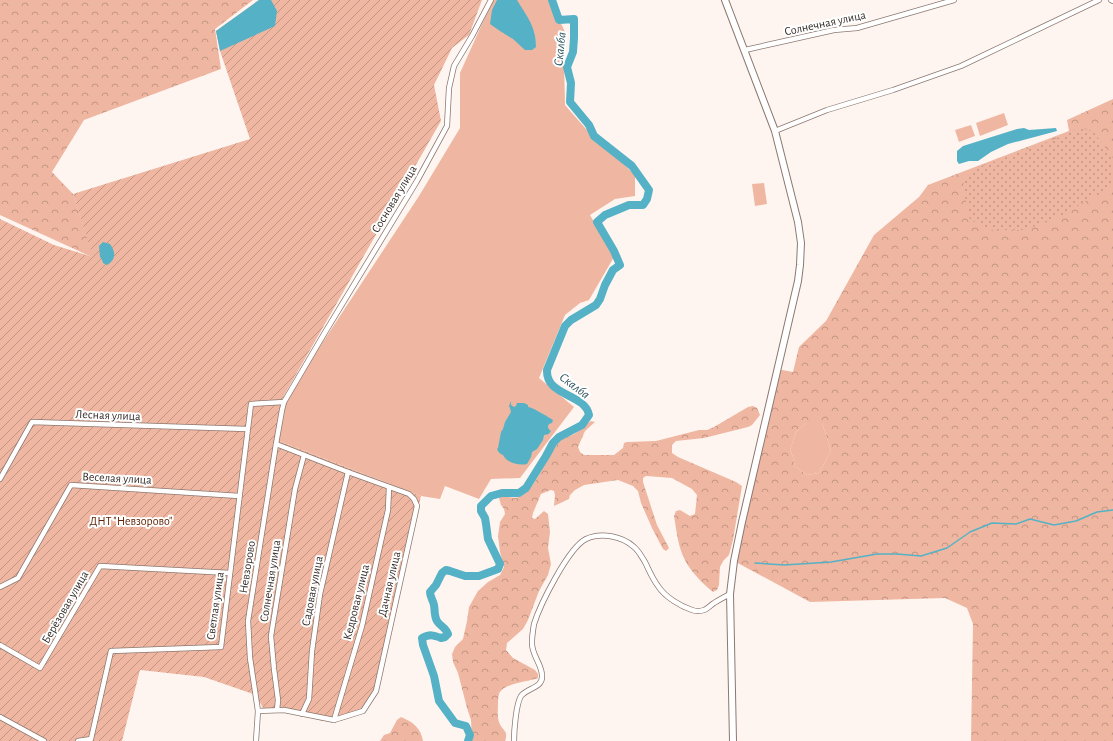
<svg xmlns="http://www.w3.org/2000/svg" width="1113" height="741" font-family="'Alegreya Sans',sans-serif">
<defs>
<pattern id="forest-crowns" width="20" height="18" patternUnits="userSpaceOnUse"><rect width="20" height="18" fill="#efb7a1"/><path d="M2 6a3 3 0 1 1 6 0M12 15a3 3 0 1 1 6 0" fill="none" stroke="#c29583"/></pattern>
<pattern id="park-dots" width="8" height="8" patternUnits="userSpaceOnUse"><rect width="8" height="8" fill="#efb7a1"/><path d="M2 2h.1M6 6h.1" fill="none" stroke="#c29583" stroke-width="1.8" stroke-linecap="round"/></pattern>
<pattern id="garden-furrows" width="10" height="10" patternUnits="userSpaceOnUse"><rect width="10" height="10" fill="#efb7a1"/><path d="M-1 1l2-2M0 10L10 0M9 11l2-2" fill="none" stroke="#c29583"/></pattern>
</defs>
<rect width="100%" height="100%" fill="#fef5f1"/>
<g fill="#efb7a1">
<polygon points="494,0 550,0 565,32 564,61 565,105 586,129 635,175 635,196 615,199 590,215 614,257 589,300 580,303 565,315 539,378 574,407 520,478 491,479 479,499 445,486 440,499 421,496 277,440 284,401 419,196 460,128 460,73 482,24"/>
<polygon points="1004,113 1008,125 980,136 976,123"/>
<polygon points="971,125 975,136 959,142 955,130"/>
<polygon points="764,183 767,204 755,206 752,184"/>
<polygon points="806,423 822,423 831,450 826,460 819,473 807,475 795,466 793,457 790,450 796,432"/>
</g>
<g fill="url(#forest-crowns)" fill-rule="evenodd">
<polygon points="0,0 253,0 215,29 221,69 84,120 52,172 73,194 94,258 0,215"/>
<path d="M1113 99V741H971L973 624 967 608 945 598 810 602 734 561 777 369 793 372 799 347 826 321 874 235 919 197 928 185 1069 131 1067 120ZM806 423H822L831 450 826 460 819 473 807 475 795 466 793 457 790 450 796 432Z"/>
<path d="M753 406 757 408 760 415 752 425 748 427 704 438 676 441 672 445V453L678 457 736 482 742 486 733 540 729 555 723 561 720 567 719 585 717 590 713 592C701 582 689 570 683 556 678 545 676 528 674 516L676 511 680 510 690 516 695 514 697 495 692 489 672 478 646 476 643 478V482L657 525 669 548 666 551 663 549 652 528 641 503 638 491 633 486 618 480 584 485 575 490 570 495 569 499 554 506 555 495 554 491 551 490 541 494 533 513 532 518 535 519 544 511 548 514 550 532 548 548 551 564 548 575 539 591 528 620 523 629 507 643 506 650 513 658 535 670 538 674V678C528 682 503 683 499 694 498 697 498 701 498 704 498 709 497 716 499 722 502 731 509 730 505 741H472L471 720 467 708 458 673 453 662 452 654 455 647 463 639 467 621 469 607 478 591 488 582 500 575 504 567 500 552 498 536 500 522 505 514 504 509 501 505 499 498 501 496C506 496 514 499 519 497 534 493 547 454 558 443 563 437 568 437 574 434 580 431 585 425 591 421L595 422 585 431 578 447 580 452 584 455H614L623 448 624 443 627 442 656 441 699 430H707L714 427 748 407Z"/>
<path d="M401 717C413 722 421 728 423 741H380L384 735 390 733 397 720Z"/>
</g>
<polygon fill="url(#park-dots)" points="1080,128 1093,131 1113,158 1113,184 1102,192 1053,220 1024,230 993,230 970,220 965,197 963,178 980,167 1060,137"/>
<polygon fill="url(#garden-furrows)" points="259,0 482,0 469,35 452,48 434,85 441,121 282,399 284,401 277,440 421,496 377,688 359,714 341,721 322,721 289,709 263,708 256,695 204,677 140,670 122,741 0,741 0,219 54,245 93,257 73,194 250,139 220,51 216,31"/>
<g fill="#55b1c5">
<polygon points="259,0 271,0 277,11 275,26 220,51 216,31"/>
<path d="M497 0H517C527 17 536 26 536 47L532 50H525L513 39 500 31 490 24 492 10Z"/>
<polygon points="1024,128 1029,130 1056,128 1057,131 1008,144 991,152 978,161 969,161 959,164 957,161 957,151 963,146 1017,129"/>
<path d="M103 242 110 244C116 252 116 260 107 265L103 263 102 260 100 257 99 246Z"/>
<path d="M511 401V405L514 407 516 406 517 403H524L528 405V407C532 407 550 418 553 420L552 423 549 424C547 427 548 429 551 431 549 434 547 435 544 435L543 440 537 449 532 452 531 457 527 464C519 466 507 463 503 455 500 454 498 452 497 449L498 448 501 432 503 429 505 422 511 412 510 408 509 406Z"/>
</g>
<g fill="none" stroke-linecap="round" stroke-linejoin="round">
<polyline stroke="#55b1c5" stroke-width="1.5" points="755,563 784,565 831,562 877,554 897,554 921,556 947,548 970,532 992,523 1016,524 1030,519 1054,525 1076,521 1097,512 1113,510"/>
<path stroke="#55b1c5" stroke-width="8" d="M468 741 470 735 466 726 455 723 439 701 434 676 423 645 422 638C430 634 433 635 441 638L445 637 448 634C446 628 440 626 437 621 434 616 435 610 434 605 433 600 430 597 430 592L436 585 442 573 446 570 450 571 465 576H479L498 569 500 564 488 539 486 524 485 518 481 511V506L491 496 502 493H519L526 488 546 456 553 443 559 437 582 425 589 415C585 393 546 397 547 370L565 326 571 320 596 305 600 299 605 285 613 270 620 265 614 251 597 222 605 215 629 205H643L647 199 649 190 632 166 594 136 589 125 570 102 571 83 567 67 573 52 574 38V19L559 20 552 0"/>
<defs>
<g id="minor">
<polyline points="1111,0 1113,1"/>
<polyline points="745,50 834,30 857,28 954,0"/>
<polyline points="775,131 827,110 893,90 961,66 1099,0"/>
<polyline points="0,479 32,422 247,429"/>
<polyline points="0,587 18,578 71,485 239,496"/>
<polyline points="0,645 40,668 100,566 230,573"/>
<polyline points="277,710 278,700 274,669 271,636 295,489 304,455"/>
<polyline points="258,711 284,710 334,720 363,711 376,691 417,506 414,499 409,494 348,472 276,444"/>
<polyline points="302,714 309,699 312,651 320,594 348,472"/>
<polyline points="0,717 44,741"/>
<polyline points="334,720 362,626 388,510 389,487"/>
<polyline points="78,741 91,739 111,651 221,647 251,404 284,402"/>
<polyline points="256,741 258,711 250,658 248,621 276,444 282,410 284,402 324,334 417,181 447,126 449,88 454,66 472,36 491,0"/>
<path d="M514 741C514 731 516 704 521 696 527 688 542 688 542 677 543 665 531 655 532 642 532 636 533 630 534 624 540 605 568 548 586 539 601 532 622 536 634 547 639 551 641 556 645 562 649 570 652 578 658 586 665 597 680 606 692 610 695 611 701 611 704 610 707 609 711 605 714 603 719 600 724 597 730 594"/>
</g>
<polyline id="tertiary" points="725,0 775,131 798,222 801,243 800,265 798,281 742,522 734,561 730,594 733,741"/>
</defs>
<use href="#minor" stroke="#8c7870" stroke-width="6"/>
<use href="#tertiary" stroke="#8c7870" stroke-width="8"/>
<use href="#minor" stroke="#fff" stroke-width="4.5"/>
<use href="#tertiary" stroke="#fff" stroke-width="6"/>
</g>
<g text-anchor="middle" stroke-width="4" stroke-linejoin="round" paint-order="stroke">
<g font-size="12" fill="#362e2a" stroke="#fff">
<text transform="translate(825 23) rotate(-12)" y="4">Солнечная улица</text>
<text transform="translate(394 199) rotate(-59)" y="4">Сосновая улица</text>
<text transform="translate(108 415) rotate(2)" y="4">Лесная улица</text>
<text transform="translate(117 478) rotate(3)" y="4">Веселая улица</text>
<text transform="translate(247 567) rotate(-81)" y="4">Невзорово</text>
<text transform="translate(270 581) rotate(-81)" y="4">Солнечная улица</text>
<text transform="translate(389 584) rotate(-77)" y="4">Дачная улица</text>
<text transform="translate(312 591) rotate(-79)" y="4">Садовая улица</text>
<text transform="translate(356 602) rotate(-76)" y="4">Кедровая улица</text>
<text transform="translate(215 606) rotate(-82)" y="4">Светлая улица</text>
<text transform="translate(65 607) rotate(-60)" y="4">Берёзовая улица</text>
</g>
<g font-size="12" fill="#612405" stroke="#fff">
<text x="131" y="525">ДНТ "Невзорово"</text>
</g>
<g font-size="13" font-style="italic" fill="#275059" stroke="#fff">
<text transform="translate(559 49) rotate(-84)" y="5">Скалба</text>
<text transform="translate(575 385) rotate(37)" y="5">Скалба</text>
</g>
</g>
</svg>
